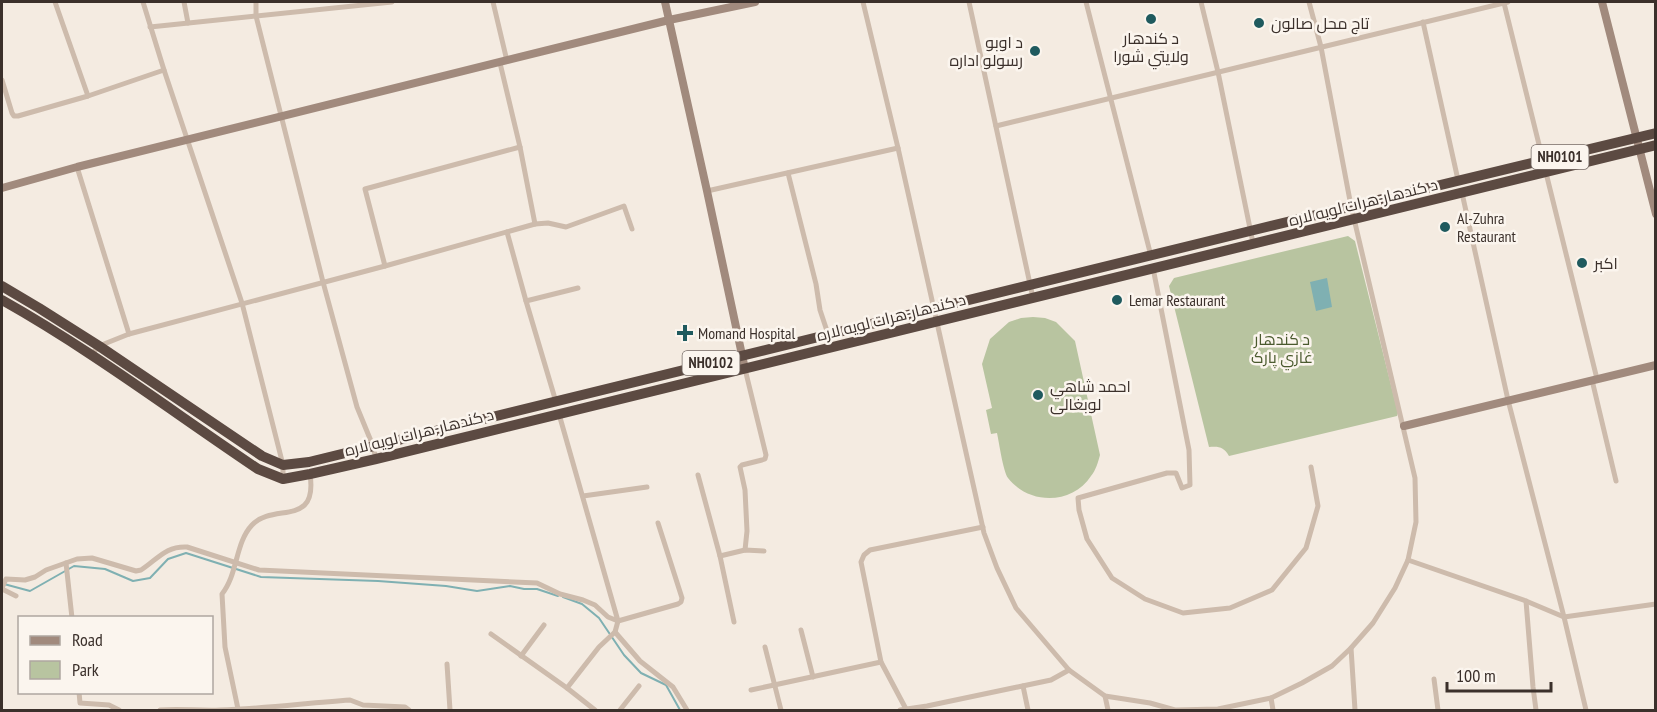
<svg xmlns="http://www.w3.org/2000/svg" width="1657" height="712" font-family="'PT Sans Narrow',Cairo,sans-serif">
<rect width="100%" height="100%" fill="#f4ebe1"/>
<g fill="#b8c4a0">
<path d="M1348 236 1355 241 1398 413 1397 416 1229 456C1224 447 1219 446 1209 447L1169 286 1174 278Z"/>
<path d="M1033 317 1045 318 1056 322 1075 341 1100 455C1098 462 1096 470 1091 476 1072 505 1029 505 1008 478 1003 471 999 442 997 433L991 434 986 410 992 408 982 364 990 339 1009 322 1021 318Z"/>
</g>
<polygon fill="#7fb0b2" points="1327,278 1332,307 1316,311 1310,282"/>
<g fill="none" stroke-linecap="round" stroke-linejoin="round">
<g stroke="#7fb0b2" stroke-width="2">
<polyline points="4,584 30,591 74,566 105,569 133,581 150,578 168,559 186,553 261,577 378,581 446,586 477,591 510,586 524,589 537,589 558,596"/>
<polyline points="563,597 582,604 599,618 624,655 641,673 666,685 680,710"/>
</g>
<g stroke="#cdbbac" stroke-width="5">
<polyline points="55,2 88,96"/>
<polyline points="143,2 164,70 242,303 283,465 283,479"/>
<polyline points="184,2 188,23"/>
<polyline points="256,2 256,16 323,282 357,407 373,446 376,459"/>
<polyline points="493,2 507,61"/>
<polyline points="863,2 898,148 984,533 997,568 1016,608 1069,670 1105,696 1150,703 1175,710 1218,709 1271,698 1302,683 1332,666 1351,648 1373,623 1395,588 1408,560 1416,522 1415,478 1351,206 1321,47 1309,2"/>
<polyline points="969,2 1033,298"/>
<polyline points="1086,2 1151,256"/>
<polyline points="1201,2 1218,72 1253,243"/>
<polyline points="1504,3 1597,379"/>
<polyline points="1423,22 1458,180"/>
<polyline points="150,27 392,2"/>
<polyline points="2,80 12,113 14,116 18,116 88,96 164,70"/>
<polyline points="996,126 1508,2"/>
<polyline points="77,167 129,334"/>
<polyline points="788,173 816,284 820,310 828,334"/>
<polyline points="707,191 898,148"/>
<polyline points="1462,193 1508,400 1564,617 1586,710"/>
<polyline points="535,224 548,223 566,227 624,206 632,229"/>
<polyline points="507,232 526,301 556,402"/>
<polyline points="385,266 365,189 520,147"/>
<polyline points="1153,268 1189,450 1190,485 1182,488 1176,473 1167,473 1078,498 1079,510 1087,539 1112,578 1145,599 1183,613 1230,608 1272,590 1306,548 1318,506 1311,467"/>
<polyline points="526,301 578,288"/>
<polyline points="91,355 99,346 129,334 385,266 535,224 520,147 500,63"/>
<polyline points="745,369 766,455 765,459 762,460 742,465 740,467 745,490 747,531 745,550"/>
<polyline points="1592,380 1616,481"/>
<polyline points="559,414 618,621 615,632 599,647 567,688"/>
<polyline points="698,475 720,556 734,622"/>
<polyline points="583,496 647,487"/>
<polyline points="720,556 745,550 764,551"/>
<polyline points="1408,560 1526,601 1564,617 1656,604"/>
<polyline points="66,563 72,618"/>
<path d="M2 588 6 579 25 580 35 577 46 570 77 559 92 558 136 571 141 570C158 559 165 546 187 547L259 570 537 583 560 594 583 600 595 605 608 617 618 621 678 604 681 602 682 598 658 523"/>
<polyline points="2,589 16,596"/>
<polyline points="1526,601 1533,687 1536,710"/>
<polyline points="801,630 813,677"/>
<polyline points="615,632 640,661 673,687 687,710"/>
<polyline points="491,634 567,688 595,710"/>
<polyline points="765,647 781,710"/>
<polyline points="1351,648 1355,710"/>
<polyline points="521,656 544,625"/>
<polyline points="447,664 450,710"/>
<polyline points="1434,679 1438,710"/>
<polyline points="1023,686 1028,710"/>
<polyline points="751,690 881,662"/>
<polyline points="79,692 80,703 109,705 119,710"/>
<polyline points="1105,696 1108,710"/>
<polyline points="1271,698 1273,710"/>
<path d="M238 709 225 647 222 594C238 574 235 543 252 525 274 502 318 528 310 474"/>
<polyline points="906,709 881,662 861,562 864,555 870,550 983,527"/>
<path d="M160 710C180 708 199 711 220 710 263 709 306 703 350 700L363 705 405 707 409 710"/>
<polyline points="620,710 639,686"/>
<polyline points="900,710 927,706 1051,680 1069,670"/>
</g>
<g stroke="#a18a7d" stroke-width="8">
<polyline points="665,2 707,191 745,369"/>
<polyline points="1602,2 1656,214"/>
<polyline points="2,188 77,167 669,20 755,2"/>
<polyline points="1404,426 1656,365"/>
</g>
<g stroke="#5c4a42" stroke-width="10">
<polyline points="2,286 39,308 99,346 262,456 283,465 309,462 1250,231 1656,133"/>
<path d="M2 300C91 350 173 412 258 469L283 479 310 474 376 459 1656 145"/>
</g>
</g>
<g fill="#1f5a5e" stroke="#fbf5ee" stroke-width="2">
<circle cx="1151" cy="19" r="6"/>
<circle cx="1259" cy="23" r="6"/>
<circle cx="1035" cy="51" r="6"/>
<circle cx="1445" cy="227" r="6"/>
<circle cx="1582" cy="263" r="6"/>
<circle cx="1117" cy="300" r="6"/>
<path d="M682 324h6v6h6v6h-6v6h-6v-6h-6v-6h6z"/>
<circle cx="1038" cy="395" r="6"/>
</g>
<g text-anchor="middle" stroke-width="5" stroke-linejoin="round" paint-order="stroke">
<g fill="#fbf5ee" stroke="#756b66" stroke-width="1.5">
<rect x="1531.5" y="145" width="57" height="24" rx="4.5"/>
<rect x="682.5" y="351" width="57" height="24" rx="4.5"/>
</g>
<g font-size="15" font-weight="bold" fill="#3b302b">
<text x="1560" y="162">NH0101</text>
<text x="711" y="368">NH0102</text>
</g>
<g font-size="16" fill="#3b302b" stroke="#fbf5ee" text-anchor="start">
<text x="1271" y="29">تاج محل صالون</text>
<text x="1151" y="44" text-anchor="middle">د کندهار<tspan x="1151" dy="18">ولايتي شورا</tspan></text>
<text x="1023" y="48" text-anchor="end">د اوبو<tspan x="1023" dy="18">رسولو اداره</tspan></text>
<text x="1457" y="224">Al-Zuhra<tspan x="1457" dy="18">Restaurant</tspan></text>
<text x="1594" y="269">اکبر</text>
<text x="1129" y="306">Lemar Restaurant</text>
<text x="698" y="339">Momand Hospital</text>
<text x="1050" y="392">احمد شاهي<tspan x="1050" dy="18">لوبغالی</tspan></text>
</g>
<g font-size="16" fill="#3b302b" stroke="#fbf5ee">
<text transform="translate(1363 202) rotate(-14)" y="6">د کندهار-هرات لويه لاره</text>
<text transform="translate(891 317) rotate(-14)" y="6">د کندهار-هرات لويه لاره</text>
<text transform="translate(419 432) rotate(-14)" y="6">د کندهار-هرات لويه لاره</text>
</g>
<g font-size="16" fill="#4a5a2e" stroke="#fbf5ee">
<text x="1282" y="345">د کندهار<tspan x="1282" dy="18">غازي پارک</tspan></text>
</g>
</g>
<rect width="1657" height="712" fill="none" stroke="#3b302b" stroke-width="6"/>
<rect x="18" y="616" width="195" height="78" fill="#fbf5ee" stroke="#aea6a0" stroke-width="1.5"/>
<rect x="30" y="636" width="30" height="9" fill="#a18a7d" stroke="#aea6a0" stroke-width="1.5"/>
<text x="72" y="646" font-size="18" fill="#3b302b">Road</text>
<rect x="30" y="661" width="30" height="18" fill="#b8c4a0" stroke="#aea6a0" stroke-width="1.5"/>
<text x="72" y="676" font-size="18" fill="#3b302b">Park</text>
<path d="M1447 682v9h104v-9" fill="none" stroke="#3b302b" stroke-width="3"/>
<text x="1456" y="682" font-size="18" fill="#3b302b" stroke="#fbf5ee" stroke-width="4.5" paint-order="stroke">100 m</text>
</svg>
